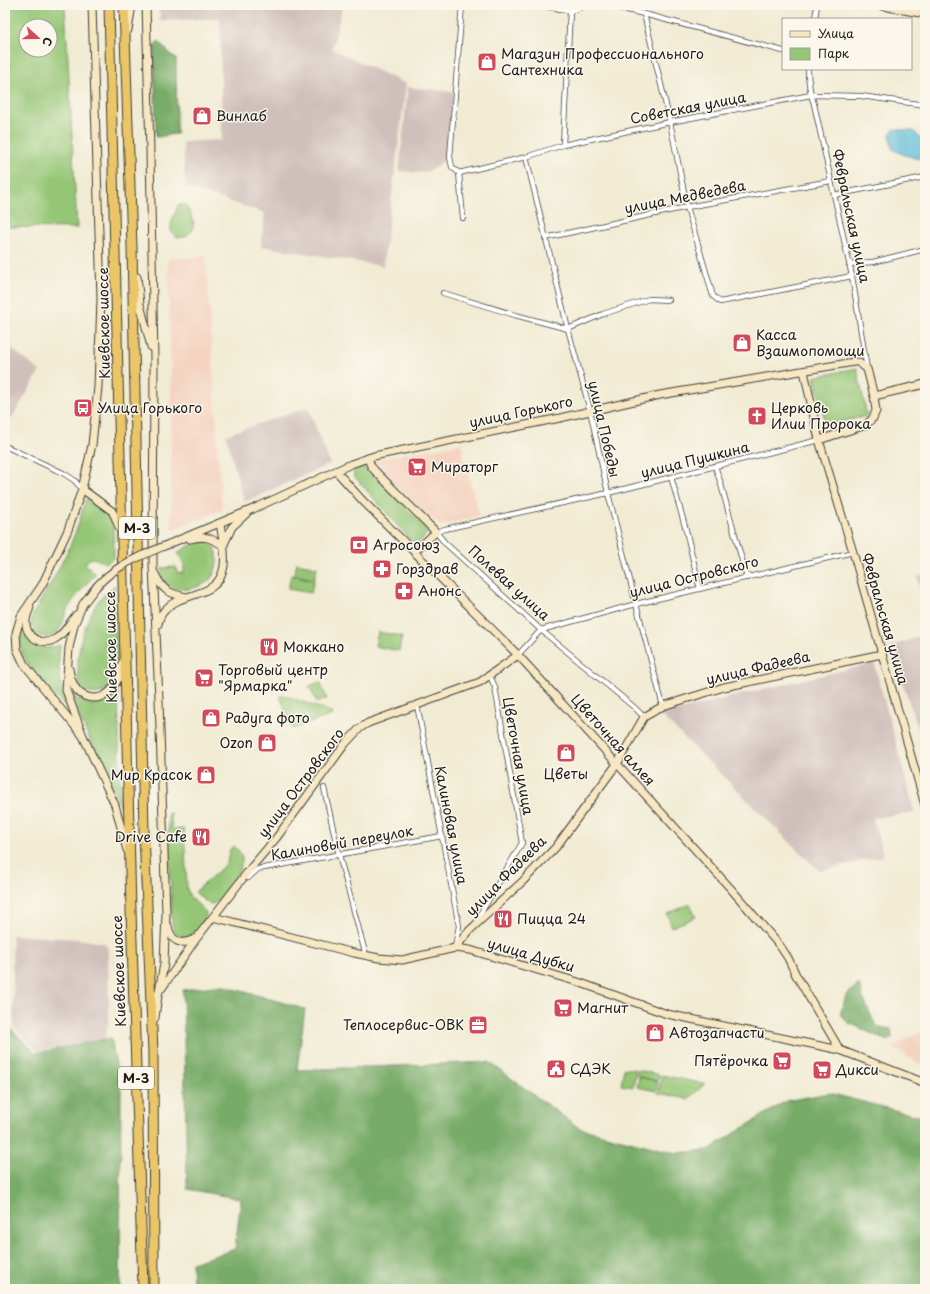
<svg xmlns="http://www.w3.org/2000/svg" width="930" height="1294" font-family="'Playpen Sans',sans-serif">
<rect width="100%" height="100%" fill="#fbf7ec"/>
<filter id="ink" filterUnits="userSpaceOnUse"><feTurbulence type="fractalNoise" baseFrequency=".025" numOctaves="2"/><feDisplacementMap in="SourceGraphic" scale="8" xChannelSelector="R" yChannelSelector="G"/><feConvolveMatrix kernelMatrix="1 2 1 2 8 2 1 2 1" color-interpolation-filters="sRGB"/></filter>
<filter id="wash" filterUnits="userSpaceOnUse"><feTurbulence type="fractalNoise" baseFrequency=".012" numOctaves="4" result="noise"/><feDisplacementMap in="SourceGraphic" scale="16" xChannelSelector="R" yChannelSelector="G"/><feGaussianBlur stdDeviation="0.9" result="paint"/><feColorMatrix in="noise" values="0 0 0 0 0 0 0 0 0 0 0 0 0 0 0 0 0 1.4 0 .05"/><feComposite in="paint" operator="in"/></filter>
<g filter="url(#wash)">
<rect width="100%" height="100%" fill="#f1ebd3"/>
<g fill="#f4d3c0">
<polygon points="206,256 222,510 171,530 171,389 168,259"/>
<polygon points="461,444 479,516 440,526 387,478 376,463 379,458"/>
<polygon points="925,1030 925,1067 891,1047"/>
</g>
<g fill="#d0c0bc">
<polygon points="159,5 343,5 332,49 406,84 383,266 261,246 265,213 185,187 183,142 222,140 220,18 160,21"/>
<polygon points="408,87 454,92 447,159 429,171 416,173 399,171"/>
<polygon points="9,347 40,371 10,421 5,436 5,354"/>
<polygon points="308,407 330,464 244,502 226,435"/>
<polygon points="925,573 925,605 917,577"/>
<polygon points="925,634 925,748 890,647"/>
<polygon points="874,663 915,813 873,818 883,856 819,871 660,714 667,709 677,711 734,696"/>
<polygon points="12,935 77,939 104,943 108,947 109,1020 105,1039 37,1051 14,1027"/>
</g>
<g fill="#95c676" stroke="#587149" fill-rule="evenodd">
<path d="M5 5H65L77 228 5 227ZM26 26H50V50H26Z"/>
<polygon points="178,205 186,205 194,222 192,231 185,237 176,237 171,232 171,224"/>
<polygon points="857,368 867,416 826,425 814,377"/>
<polygon points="360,466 364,466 425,527 427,533 423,539 417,543 412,542 354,476 354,471"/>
<path d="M86 499C93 503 101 507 107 514 116 524 113 545 114 558L106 563 96 559 91 558 85 563 96 574C86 584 76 595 68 608 64 615 63 627 57 633 49 639 37 638 33 629 30 623 32 619 33 614 49 587 65 560 76 531 80 521 82 510 86 499Z"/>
<path d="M201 541C208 541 213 544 216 550 218 554 217 558 217 563 216 568 215 573 212 577 208 583 200 586 193 588 176 592 162 588 161 568L176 567 177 573H184V565L178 552 195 543Z"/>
<polygon points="297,563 317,567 314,579 294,575"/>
<polygon points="291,575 314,580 311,593 288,589"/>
<path d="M115 585C115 600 116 616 116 631 116 647 122 692 99 693 92 694 87 693 81 690L79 686C75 659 81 628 96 605 100 597 109 591 115 585Z"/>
<path d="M20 627C28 646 40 652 60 645 57 669 60 687 68 710 55 695 24 666 20 646 19 640 20 634 20 627Z"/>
<polygon points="378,632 402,636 399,651 375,646"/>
<polygon points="320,682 327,699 317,703 309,686"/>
<path d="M118 692 121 807 80 718 71 695C87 707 105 708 118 692Z"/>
<polygon points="284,695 331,712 332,715 292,729 280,696"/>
<path d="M168 813H171L172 829H184L187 889 190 897 206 912C207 922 194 933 186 938 176 937 174 933 172 923Z"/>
<path d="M233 846C238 849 241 853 242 859 242 871 223 903 211 904L205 901 195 892 227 863 229 851Z"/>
<polygon points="690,904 696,917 672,927 667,914"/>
<polygon points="624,1068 636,1070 633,1087 621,1085"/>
<polygon points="638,1070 660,1075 658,1081 637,1076"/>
<polygon points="662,1075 705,1084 688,1099 658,1093"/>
<polygon points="639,1077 658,1082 656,1091 637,1087"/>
</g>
<g fill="#78ab67" stroke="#4a6442">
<path d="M158 41 176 59 177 134C169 134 163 137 156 137L154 46Z"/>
<polygon points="859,984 863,998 876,1026 891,1029 892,1038 887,1041 847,1022 840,1015 846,995"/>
<polygon points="221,985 305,1009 297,1070 489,1062 579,1128 676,1153 708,1150 786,1101 829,1093 925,1118 925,1289 193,1289 192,1263 235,1249 241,1199 187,1189 183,990"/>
<polygon points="5,1023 36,1053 111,1038 121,1090 120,1289 5,1289"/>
</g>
<path fill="#56b8d5" stroke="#396a78" d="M894 129 914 131C920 138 927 145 924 154L918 159 902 154 892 149 890 134Z"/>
</g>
<g filter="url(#ink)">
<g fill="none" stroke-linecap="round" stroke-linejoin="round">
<defs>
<g id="street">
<polyline points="462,5 450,157 452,167 459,173 463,218"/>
<polyline points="542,5 570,11 588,5"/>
<polyline points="606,5 644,14 783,51"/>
<polyline points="644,14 670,122 687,207 713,296 720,302 852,276"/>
<polyline points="815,19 817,5"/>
<path d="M808 69C808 81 810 93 814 104L852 276 867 369"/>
<polyline points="563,145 570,11"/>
<polyline points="526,157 568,329 590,410 608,493 636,604 663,706"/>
<polyline points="459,173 526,157 563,145 670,122 811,95 861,96 925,105"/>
<polyline points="834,195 925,177"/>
<polyline points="545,238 687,207 831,181"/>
<polyline points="849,264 873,262 925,249"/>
<polyline points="443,293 515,315 568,329 603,314 649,299 669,300"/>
<polyline points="924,384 925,390"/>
<polyline points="5,446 63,473 74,480 82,489"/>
<polyline points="715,466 720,481 747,578"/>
<polyline points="671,477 686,530 700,589"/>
<polyline points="518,655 541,630 636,604 853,552"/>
<polyline points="417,705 459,926 455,947"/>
<polyline points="644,717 635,708 541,630 445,543 436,532 445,529 608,493 819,440"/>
<polyline points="324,788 339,855 366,956"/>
<polyline points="248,878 258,869 442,836"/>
<polyline points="477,921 479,916 522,843 495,687 490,676"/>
</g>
<g id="secondary">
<polyline points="146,5 150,151 154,359 153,566 159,699 166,913 164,964 157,1002 155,1018"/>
<polyline points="878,5 925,14"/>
<polyline points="128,30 132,5"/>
<polyline points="137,277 140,304 151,347"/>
<polyline points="804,371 819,440 853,552 925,805"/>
<polyline points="874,396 925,384"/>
<polyline points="368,458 371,466 375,471 436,532 414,552"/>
<polyline points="336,471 362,500 518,655 732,890 780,946 788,958 796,975 840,1050"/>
<polyline points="82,489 112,511 115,517 120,530"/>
<path d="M190 539C205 535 211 538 224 546"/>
<polyline points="169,544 253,509 351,464 374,456 560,418 660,395 854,362 858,362 867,369 874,396 876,411 873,418 866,425 819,440"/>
<polyline points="224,544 232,527 246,514"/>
<path d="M155 574C163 591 168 593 186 597"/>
<polyline points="96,587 83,604 74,625 69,648 66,690 83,736 115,805 127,850"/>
<path d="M30 607C29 611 26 616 26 622 25 637 43 647 55 639 64 635 69 623 76 615"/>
<path d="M158 624C159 619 161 614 165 610 182 590 219 600 224 566 226 551 222 537 220 523"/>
<path d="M69 669C71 683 77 697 93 698 97 698 102 697 105 695 116 689 120 675 122 663"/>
<polyline points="83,736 24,664 17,649 16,633 21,616 42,585 68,530 82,489 92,445 98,387 101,298 92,5"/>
<polyline points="213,917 354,953 379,958 402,960 455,948 470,950 578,982 667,1014 840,1050 925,1083"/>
<path d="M168 926C171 942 181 946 195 939"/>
<polyline points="455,948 470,930 523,881 556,847 617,764 644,717 663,706 724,687 882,654"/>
<polyline points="162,988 196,939 250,869 277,837 345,744 360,728 368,723 480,682 518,655"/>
</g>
<g id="highway">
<polyline points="109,5 131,910 143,1289"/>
<polyline points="124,5 132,247 144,832 153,1052 154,1289"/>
</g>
</defs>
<use href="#street" stroke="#3c3b37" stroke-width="6"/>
<use href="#secondary" stroke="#3c3b37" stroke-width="9"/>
<use href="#highway" stroke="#3c3b37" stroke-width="11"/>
<use href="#street" stroke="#fff" stroke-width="4.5"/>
<use href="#secondary" stroke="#f7e8c3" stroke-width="7"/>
<use href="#highway" stroke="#ebc669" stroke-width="9"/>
<defs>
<path id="secondary-bridge" d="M96 587C115 565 143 555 169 544"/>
</defs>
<use href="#secondary-bridge" stroke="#3c3b37" stroke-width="9" stroke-linecap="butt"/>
<use href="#secondary-bridge" stroke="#f7e8c3" stroke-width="7"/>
</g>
</g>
<defs>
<symbol id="shop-square" viewBox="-11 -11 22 22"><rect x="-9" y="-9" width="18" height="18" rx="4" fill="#d1495b" stroke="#fbf7ec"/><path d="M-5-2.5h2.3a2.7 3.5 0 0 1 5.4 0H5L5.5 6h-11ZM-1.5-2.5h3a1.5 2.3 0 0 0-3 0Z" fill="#fff"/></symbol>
<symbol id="bus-square" viewBox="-11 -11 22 22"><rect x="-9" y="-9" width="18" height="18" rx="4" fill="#d1495b" stroke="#fbf7ec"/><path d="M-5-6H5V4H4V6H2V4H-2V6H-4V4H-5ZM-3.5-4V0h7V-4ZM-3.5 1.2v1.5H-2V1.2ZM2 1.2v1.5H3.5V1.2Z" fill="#fff"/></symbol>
<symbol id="church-square" viewBox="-11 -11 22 22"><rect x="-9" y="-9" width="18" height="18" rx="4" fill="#d1495b" stroke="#fbf7ec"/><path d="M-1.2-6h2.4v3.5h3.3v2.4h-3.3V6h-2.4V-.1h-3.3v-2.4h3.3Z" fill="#fff"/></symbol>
<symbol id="supermarket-square" viewBox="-11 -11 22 22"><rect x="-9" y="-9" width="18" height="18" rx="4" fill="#d1495b" stroke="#fbf7ec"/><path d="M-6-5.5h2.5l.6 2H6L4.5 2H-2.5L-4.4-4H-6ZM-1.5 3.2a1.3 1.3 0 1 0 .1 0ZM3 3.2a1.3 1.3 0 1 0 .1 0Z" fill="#fff"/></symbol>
<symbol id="bank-square" viewBox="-11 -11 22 22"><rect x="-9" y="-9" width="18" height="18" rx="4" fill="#d1495b" stroke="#fbf7ec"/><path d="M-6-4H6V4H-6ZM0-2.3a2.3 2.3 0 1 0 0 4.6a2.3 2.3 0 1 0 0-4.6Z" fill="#fff"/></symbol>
<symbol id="pharmacy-square" viewBox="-11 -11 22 22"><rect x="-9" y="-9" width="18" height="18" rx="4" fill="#d1495b" stroke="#fbf7ec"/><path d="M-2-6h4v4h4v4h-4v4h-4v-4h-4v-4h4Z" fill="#fff"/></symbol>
<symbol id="restaurant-square" viewBox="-11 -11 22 22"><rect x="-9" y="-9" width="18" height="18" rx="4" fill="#d1495b" stroke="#fbf7ec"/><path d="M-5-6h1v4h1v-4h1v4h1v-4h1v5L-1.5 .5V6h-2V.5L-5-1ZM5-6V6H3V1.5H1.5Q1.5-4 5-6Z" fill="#fff"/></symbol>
<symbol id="office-square" viewBox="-11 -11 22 22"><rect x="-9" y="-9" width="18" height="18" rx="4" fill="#d1495b" stroke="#fbf7ec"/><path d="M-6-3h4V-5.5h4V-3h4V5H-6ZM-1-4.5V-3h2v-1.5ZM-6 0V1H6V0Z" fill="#fff"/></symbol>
<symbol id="civic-square" viewBox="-11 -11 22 22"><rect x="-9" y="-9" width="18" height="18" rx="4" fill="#d1495b" stroke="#fbf7ec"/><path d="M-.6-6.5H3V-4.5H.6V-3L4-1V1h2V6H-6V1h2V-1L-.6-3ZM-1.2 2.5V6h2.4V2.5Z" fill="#fff"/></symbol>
</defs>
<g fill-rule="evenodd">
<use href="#shop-square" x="476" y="51" width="22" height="22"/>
<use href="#shop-square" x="191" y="105" width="22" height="22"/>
<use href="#shop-square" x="731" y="332" width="22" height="22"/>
<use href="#bus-square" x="72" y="397" width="22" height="22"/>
<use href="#church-square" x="746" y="405" width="22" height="22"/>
<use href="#supermarket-square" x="406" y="456" width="22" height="22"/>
<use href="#bank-square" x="348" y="534" width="22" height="22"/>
<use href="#pharmacy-square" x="371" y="558" width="22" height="22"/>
<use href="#pharmacy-square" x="393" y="580" width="22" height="22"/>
<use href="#restaurant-square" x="258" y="636" width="22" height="22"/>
<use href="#supermarket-square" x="193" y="667" width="22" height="22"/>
<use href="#shop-square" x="200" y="707" width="22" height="22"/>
<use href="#shop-square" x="256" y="732" width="22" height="22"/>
<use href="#shop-square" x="555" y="742" width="22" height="22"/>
<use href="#shop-square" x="195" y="764" width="22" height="22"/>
<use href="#restaurant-square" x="190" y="826" width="22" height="22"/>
<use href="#restaurant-square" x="492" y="908" width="22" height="22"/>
<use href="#supermarket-square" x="552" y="997" width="22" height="22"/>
<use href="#office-square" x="467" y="1014" width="22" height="22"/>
<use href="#shop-square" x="644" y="1022" width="22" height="22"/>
<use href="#supermarket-square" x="771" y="1050" width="22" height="22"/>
<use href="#civic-square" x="545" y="1058" width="22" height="22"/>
<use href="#supermarket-square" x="811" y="1059" width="22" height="22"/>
</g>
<g text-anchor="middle" stroke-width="3" stroke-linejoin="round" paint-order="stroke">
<g fill="#fbf7ec" stroke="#5f5e5a" stroke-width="1">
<rect x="119" y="517" width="36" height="22" rx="3"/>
<rect x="118" y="1067" width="36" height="22" rx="3"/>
</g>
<g font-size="13" font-weight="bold" fill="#1c1c1c">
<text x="137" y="533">М-3</text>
<text x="136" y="1083">М-3</text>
</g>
<g font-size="14" fill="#1c1c1c" stroke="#fbf7ec" text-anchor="start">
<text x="501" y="59">Магазин Профессионального<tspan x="501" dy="16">Сантехника</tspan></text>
<text x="216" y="121">Винлаб</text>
<text x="756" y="340">Касса<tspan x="756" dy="16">Взаимопомощи</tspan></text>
<text x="97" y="413">Улица Горького</text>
<text x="771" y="413">Церковь<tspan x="771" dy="16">Илии Пророка</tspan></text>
<text x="431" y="472">Мираторг</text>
<text x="373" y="550">Агросоюз</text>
<text x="396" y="574">Горздрав</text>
<text x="418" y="596">Анонс</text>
<text x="283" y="652">Моккано</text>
<text x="218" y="675">Торговый центр<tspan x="218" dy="16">"Ярмарка"</tspan></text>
<text x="225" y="723">Радуга фото</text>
<text x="253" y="748" text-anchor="end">Ozon</text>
<text x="566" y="779" text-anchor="middle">Цветы</text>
<text x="192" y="780" text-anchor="end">Мир Красок</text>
<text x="187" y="842" text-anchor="end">Drive Cafe</text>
<text x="517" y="924">Пицца 24</text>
<text x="577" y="1013">Магнит</text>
<text x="464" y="1030" text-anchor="end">Теплосервис-ОВК</text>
<text x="669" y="1038">Автозапчасти</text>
<text x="768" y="1066" text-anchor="end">Пятёрочка</text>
<text x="570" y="1074">СДЭК</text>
<text x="836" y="1075">Дикси</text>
</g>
<g font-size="14" fill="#1c1c1c" stroke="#fbf7ec">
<text transform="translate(688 108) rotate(-11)" y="5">Советская улица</text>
<text transform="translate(685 197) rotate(-11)" y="5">улица Медведева</text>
<text transform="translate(851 216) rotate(78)" y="5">Февральская улица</text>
<text transform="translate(104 323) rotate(-91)" y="5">Киевское шоссе</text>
<text transform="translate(521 412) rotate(-12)" y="5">улица Горького</text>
<text transform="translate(604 429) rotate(77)" y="5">улица Победы</text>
<text transform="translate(695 460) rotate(-14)" y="5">улица Пушкина</text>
<text transform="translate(694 577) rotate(-14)" y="5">улица Островского</text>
<text transform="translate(509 583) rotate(42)" y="5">Полевая улица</text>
<text transform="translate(885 619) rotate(74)" y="5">Февральская улица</text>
<text transform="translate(111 647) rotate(-91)" y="5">Киевское шоссе</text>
<text transform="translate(758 668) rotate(-13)" y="5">улица Фадеева</text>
<text transform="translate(613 740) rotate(48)" y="5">Цветочная аллея</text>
<text transform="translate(518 756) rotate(80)" y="5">Цветочная улица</text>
<text transform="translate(301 783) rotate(-53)" y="5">улица Островского</text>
<text transform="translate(451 825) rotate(79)" y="5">Калиновая улица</text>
<text transform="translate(342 843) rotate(-10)" y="5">Калиновый переулок</text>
<text transform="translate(506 876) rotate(-45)" y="5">улица Фадеева</text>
<text transform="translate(531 955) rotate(16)" y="5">улица Дубки</text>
<text transform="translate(119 971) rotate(-92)" y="5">Киевское шоссе</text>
</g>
</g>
<rect width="930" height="1294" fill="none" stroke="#fbf7ec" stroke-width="20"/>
<rect x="782" y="18" width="130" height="52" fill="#fbf7ec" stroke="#a29f99"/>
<rect x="790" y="31" width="20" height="6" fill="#f7e8c3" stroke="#a29f99"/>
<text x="818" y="38" font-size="12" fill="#1c1c1c">Улица</text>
<rect x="790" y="48" width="20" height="12" fill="#95c676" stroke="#a29f99"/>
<text x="818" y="58" font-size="12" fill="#1c1c1c">Парк</text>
<g transform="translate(38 38) rotate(111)"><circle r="19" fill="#fbf7ec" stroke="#a29f99"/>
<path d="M0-3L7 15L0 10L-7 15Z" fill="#d1495b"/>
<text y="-6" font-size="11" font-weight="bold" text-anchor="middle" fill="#1c1c1c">С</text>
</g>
</svg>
